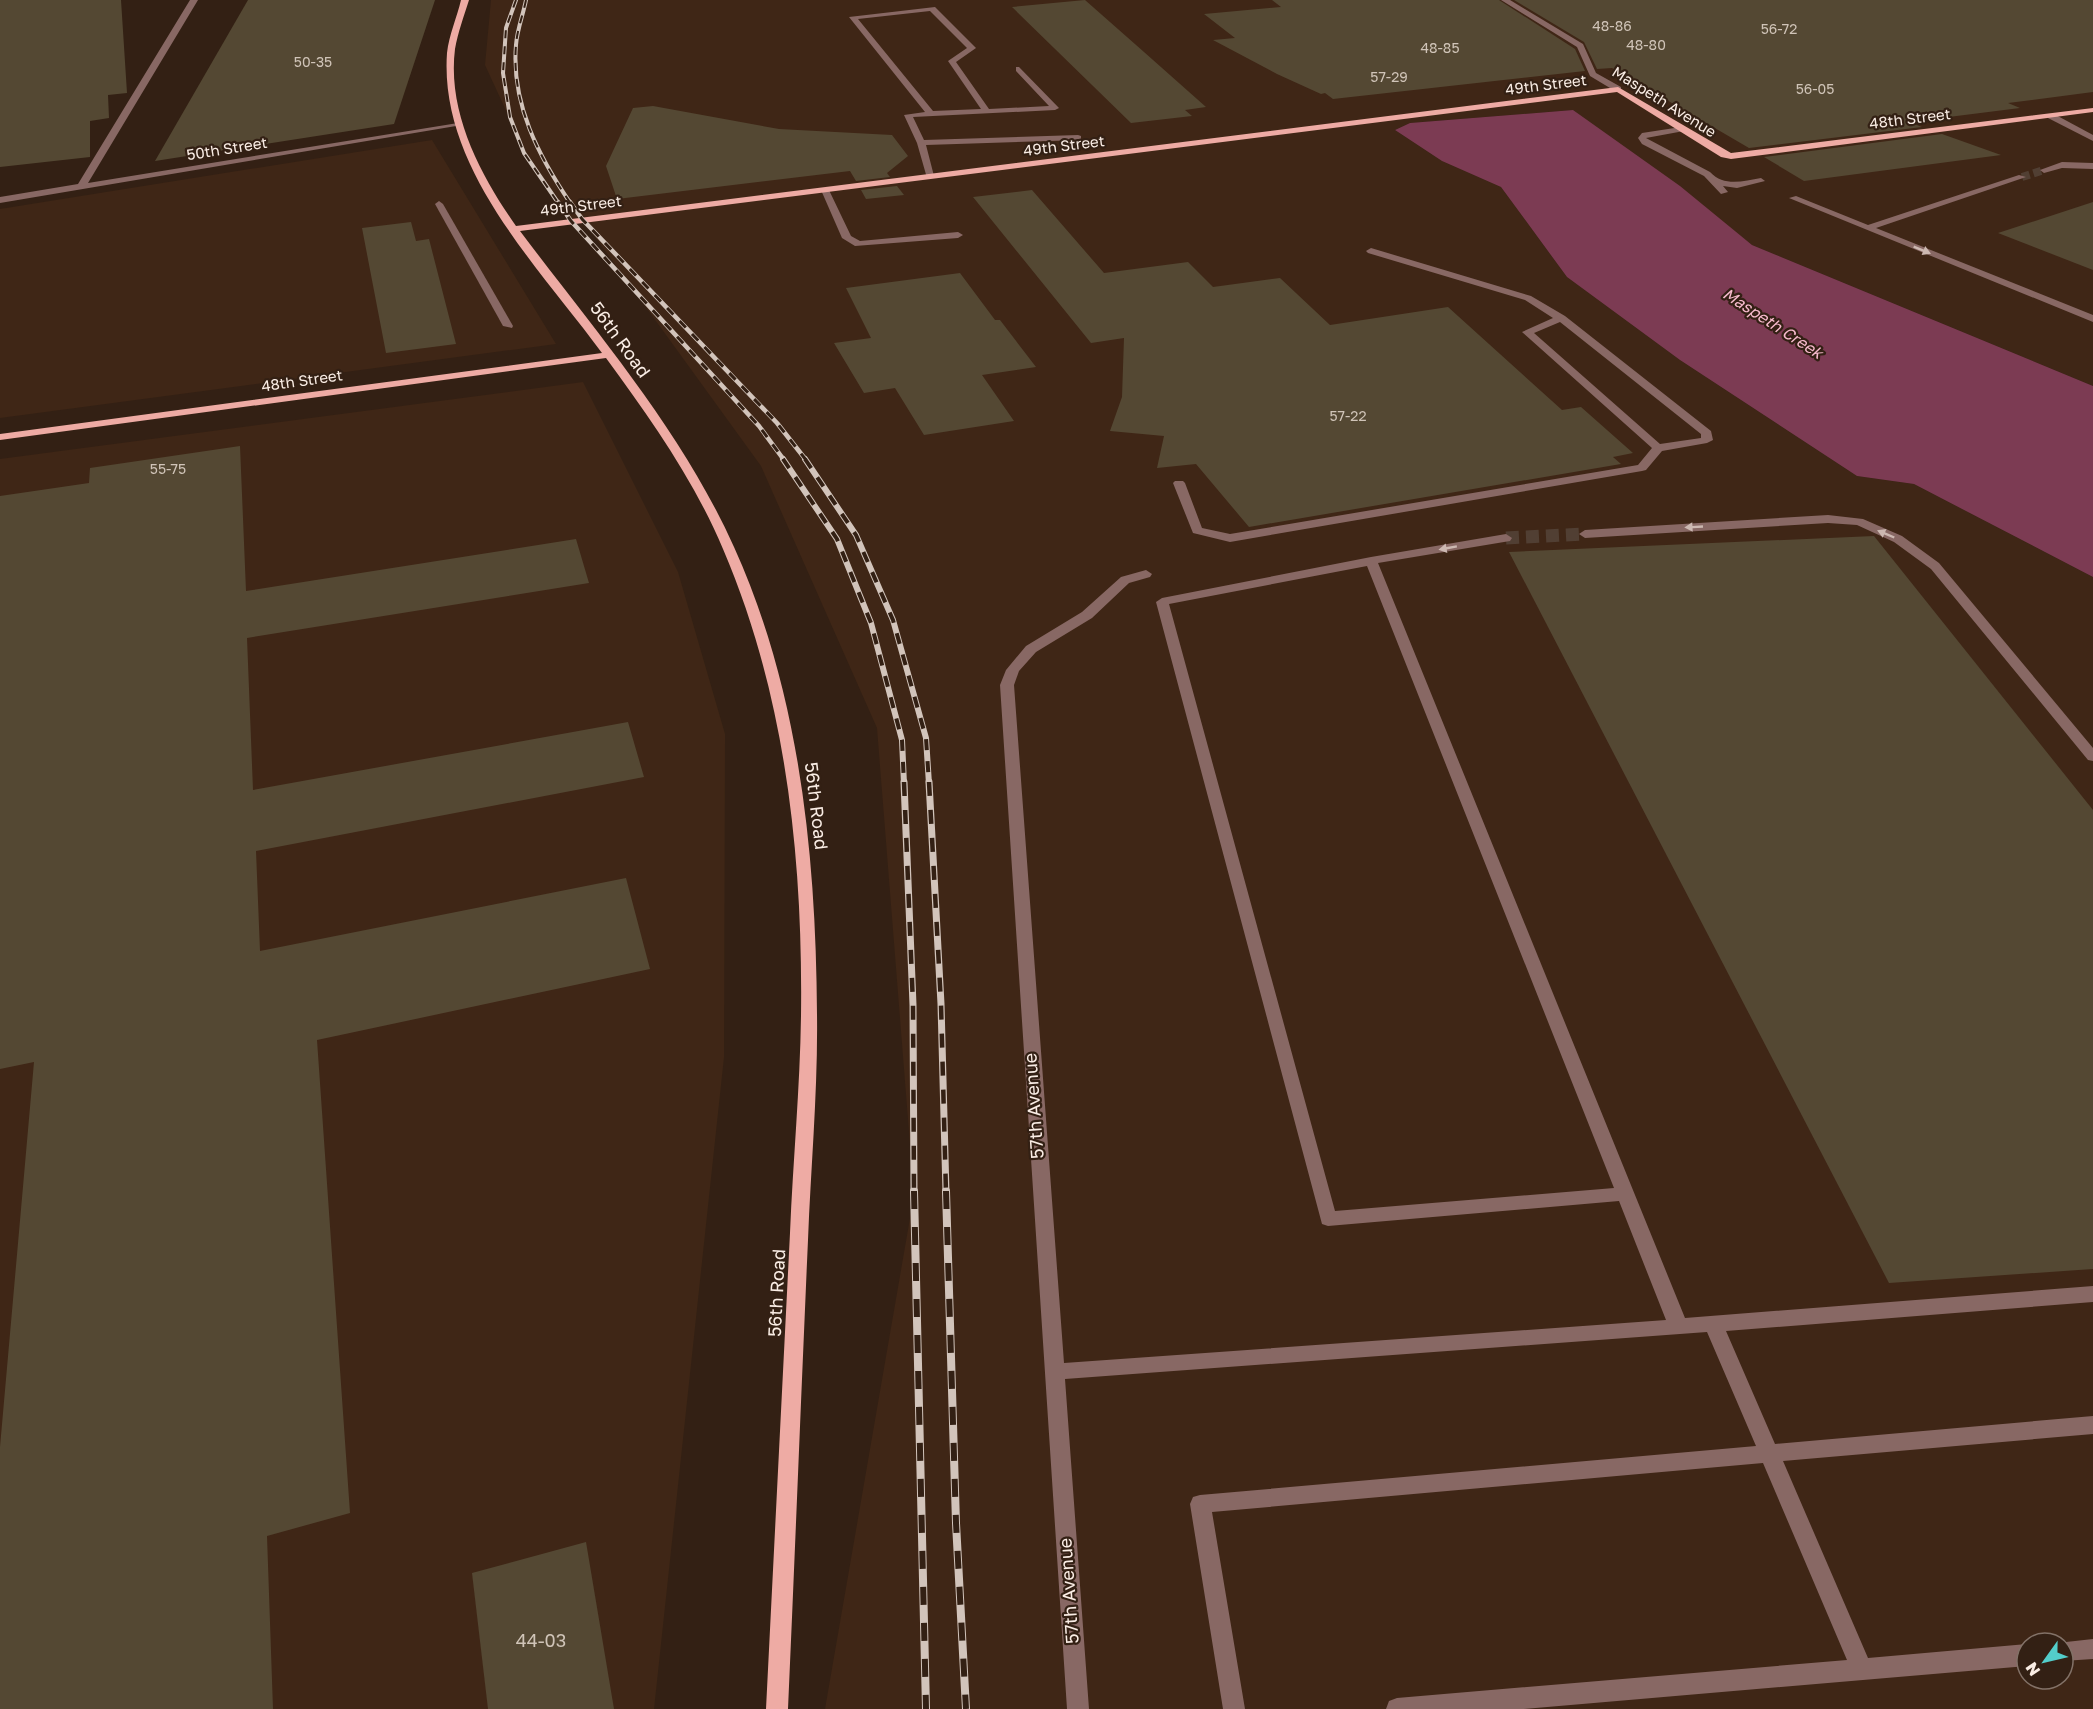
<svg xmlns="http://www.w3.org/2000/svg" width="2093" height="1709" font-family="'Golos Text',sans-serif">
<rect width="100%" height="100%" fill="#332014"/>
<g fill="#3f2616" fill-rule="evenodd">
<path d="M491 0H2093V386L1752 245 1573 110 1410 123 1395 130 1442 161 1501 187 1567 277 1680 360 1857 476 1914 484 2093 577V1709H825L914 1195 877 728 761 466 582 219 571 221 533 169 485 65ZM2027 1643H2063V1679H2027Z"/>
<polygon points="432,140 556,344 0,418 0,209"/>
<polygon points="583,382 678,572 725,734 724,1057 654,1709 0,1709 0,459"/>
</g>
<polygon fill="#7c3b53" points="1573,110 1680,186 1752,245 2093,386 2093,577 1914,484 1857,476 1680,360 1567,277 1501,187 1442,161 1395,130 1410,123"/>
<g fill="#544833">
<polygon points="0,0 121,0 127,93 108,95 109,118 90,121 90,157 0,167"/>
<polygon points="248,0 435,0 394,124 155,161"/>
<polygon points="1085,0 1144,52 1206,107 1185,110 1192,116 1131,123 1012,7"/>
<polygon points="1272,0 1499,0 1575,49 1585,71 1333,99 1325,93 1321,94 1277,74 1213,40 1235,38 1204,14 1281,7"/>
<polygon points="1514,0 2093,0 2093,92 2008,103 2020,108 1909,122 1922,127 1749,148 1612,68 1597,69 1584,42"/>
<polygon points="653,106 779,129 892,135 908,156 887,173 890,177 856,181 850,171 617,199 606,166 633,108"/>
<polygon points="1942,134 2001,155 1804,181 1764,157"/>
<polygon points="897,186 904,195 866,199 861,190"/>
<polygon points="1032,190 1104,273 1188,262 1213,287 1280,278 1330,325 1448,307 1562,410 1581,407 1633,453 1613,457 1621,464 1249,527 1196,464 1157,468 1164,436 1110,431 1122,397 1124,338 1091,343 973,197"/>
<polygon points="2093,202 2093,270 1998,233"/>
<polygon points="411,222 416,241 429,239 456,344 386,353 362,228"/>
<polygon points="960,273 995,320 1000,320 1036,367 982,375 1014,421 924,435 895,388 864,393 834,343 871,338 846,288"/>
<polygon points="240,446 246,591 576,539 589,583 247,638 253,790 628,722 644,777 256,851 260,951 626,878 650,969 317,1040 350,1513 267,1536 273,1709 0,1709 0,1447 34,1062 0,1069 0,496 89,483 90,468"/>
<polygon points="1874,536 2093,810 2093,1269 1889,1283 1509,552"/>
<polygon points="586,1542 614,1709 488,1709 472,1573"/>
</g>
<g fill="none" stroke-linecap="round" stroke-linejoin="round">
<polyline stroke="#513f33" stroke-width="8" stroke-dasharray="8 4" stroke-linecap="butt" points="2022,177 2044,170"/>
<polyline stroke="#513f33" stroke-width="13" stroke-dasharray="13 7" stroke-linecap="butt" points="1506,538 1585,534"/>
<g fill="#886864" fill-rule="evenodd">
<polygon points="190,0 198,0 88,183 458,123 462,125 0,203 0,197 78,184"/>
<polygon points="1501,0 1510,0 1583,44 1596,73 1621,87 1621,91 1615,91 1590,76 1577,47"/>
<path d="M935 7 976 48 956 62 989 109 1049 106 1016 71V67H1019L1059 108 1055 110 913 117 924 140 1078 135 1081 136V140L926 145 934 176 927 178 917 143 904 115 925 112 849 17ZM930 11 967 48 948 61 981 109 933 111 858 19Z"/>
<polygon points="2048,114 2054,114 2093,135 2093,141 2048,118"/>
<path d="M1681 127 1685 129 1684 131 1646 138 1710 172C1724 187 1743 181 1761 178L1765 181 1737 188 1723 186 1728 192 1721 194 1704 176 1642 144 1638 138 1642 133Z"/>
<polygon points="2062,162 2093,163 2093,169 2062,168 2044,173 2040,170"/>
<polygon points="2019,175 2026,177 1876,228 2093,315 2093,322 1789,198 1796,196 1868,225"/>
<polygon points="822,188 828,188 851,236 860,241 958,232 963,235 958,238 855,246 842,238 821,190"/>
<polygon points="439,201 443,204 513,326 512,328 503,326 435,204"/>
<path d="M1371 248 1531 296 1565 316 1711 431 1713 440 1707 443 1662 451 1646 470 1642 471 1230 542 1193 533 1173 483 1175 481H1183L1185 483 1202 528 1230 534 1638 465 1652 448 1522 332 1553 318 1525 300 1368 253 1366 251ZM1560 322 1701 434V438L1660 444 1534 333Z"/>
<polygon points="1828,515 1863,519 1902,536 1939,563 2093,748 2093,761 2088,760 1931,569 1894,542 1857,525 1828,523 1585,538 1579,534 1585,530"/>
<path d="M1506 534 1512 538 1510 541 1378 563 1685 1318 2093 1286V1302L1726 1331 1775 1444 2093 1416V1434L1783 1461 1868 1658 2027 1644V1666L1524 1709H1386L1389 1701 1397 1698 1847 1660 1763 1463 1212 1512 1245 1709H1223L1190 1504 1193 1497 1200 1495 1756 1446 1707 1332 1065 1379 1089 1709H1067L1000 685 1006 670 1026 646 1082 612 1121 577 1146 570 1152 574 1150 577 1129 583 1092 618 1036 652 1019 671 1014 685 1064 1363 1666 1320 1619 1201 1328 1226 1322 1224 1156 602 1162 598 1371 557ZM1367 566 1614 1188 1335 1211 1169 604Z"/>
<polygon points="2093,1639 2093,1659 2063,1661 2063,1643 2057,1643"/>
</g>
<path fill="#eeaba4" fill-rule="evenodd" d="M461 0H469C464 16 458 32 455 49 447 113 481 176 516 226L1618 87 1731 153 2093 108V112L1731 159 1721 157 1617 92 520 231C596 332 682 431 734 547 800 693 816 856 817 1014 818 1089 811 1165 808 1240 801 1396 795 1553 788 1709H766C774 1550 782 1392 790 1233 793 1161 800 1088 801 1016 803 858 786 696 723 549 694 480 650 418 606 358L0 440V434L602 353C538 266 439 168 447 53 449 35 457 17 461 0Z"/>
<defs>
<g id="rail-far4">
<polyline points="516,0 506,28 503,73 510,117 524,153 559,204"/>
<path d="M526 0C523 15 517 30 516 45 511 104 539 157 571 204"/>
</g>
<g id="rail-far3">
<polyline points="558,202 571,221 759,426 784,460"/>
<polyline points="570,202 582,219 777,423 806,460"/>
</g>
<g id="rail-far2">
<polyline points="783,459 837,539 871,623 902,740 904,784"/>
<polyline points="805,459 856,535 893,620 926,738 929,784"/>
</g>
<g id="rail-far1">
<polyline points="904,782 913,1005 914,1193"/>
<polyline points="929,782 941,1004 946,1193"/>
</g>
<g id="rail">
<polyline points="914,1191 926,1709"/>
<polyline points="946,1191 956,1523 966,1709"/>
</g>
</defs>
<use href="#rail-far4" stroke="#d2c4bb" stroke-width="4"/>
<use href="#rail-far3" stroke="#d2c4bb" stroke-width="4.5"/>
<use href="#rail-far2" stroke="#d2c4bb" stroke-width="6"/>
<use href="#rail-far1" stroke="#d2c4bb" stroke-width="7"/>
<use href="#rail" stroke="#d2c4bb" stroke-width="8"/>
<use href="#rail-far4" stroke="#332014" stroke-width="2" stroke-dasharray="8" stroke-linecap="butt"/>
<use href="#rail-far3" stroke="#332014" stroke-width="3" stroke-dasharray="9" stroke-linecap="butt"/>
<use href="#rail-far2" stroke="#332014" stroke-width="4" stroke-dasharray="11" stroke-linecap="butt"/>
<use href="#rail-far1" stroke="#332014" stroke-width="4.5" stroke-dasharray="14" stroke-linecap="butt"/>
<use href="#rail" stroke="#332014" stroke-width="6" stroke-dasharray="18" stroke-linecap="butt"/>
</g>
<defs><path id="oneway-solid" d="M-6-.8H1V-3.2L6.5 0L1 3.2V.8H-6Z" transform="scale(1.5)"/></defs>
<g fill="#ccb8b1">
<use href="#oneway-solid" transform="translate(1922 250) rotate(22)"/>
<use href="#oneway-solid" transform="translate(1694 527) rotate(177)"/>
<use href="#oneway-solid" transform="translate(1886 534) rotate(-157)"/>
<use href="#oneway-solid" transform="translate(1448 548) rotate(170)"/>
</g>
<g text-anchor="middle" stroke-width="4.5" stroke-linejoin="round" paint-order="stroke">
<g font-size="14" fill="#d0c4b8">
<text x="1612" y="31">48-86</text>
<text x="1779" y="34">56-72</text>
<text x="1646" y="50">48-80</text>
<text x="1440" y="53">48-85</text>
<text x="313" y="67">50-35</text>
<text x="1389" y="82">57-29</text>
<text x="1815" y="94">56-05</text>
<text x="1348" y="421">57-22</text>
<text x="168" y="474">55-75</text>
</g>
<g font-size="15" fill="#faede5" stroke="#332014">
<text transform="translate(1546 85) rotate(-7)" y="5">49th Street</text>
<text transform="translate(1664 102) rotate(32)" y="5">Maspeth Avenue</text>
<text transform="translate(1910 119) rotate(-7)" y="5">48th Street</text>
<text transform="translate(1064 146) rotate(-7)" y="5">49th Street</text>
<text transform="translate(227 149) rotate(-9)" y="5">50th Street</text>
<text transform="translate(581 206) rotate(-7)" y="5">49th Street</text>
<text transform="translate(302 381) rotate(-8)" y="5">48th Street</text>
</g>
<g font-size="16" font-style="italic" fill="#f7bacd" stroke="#332014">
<text transform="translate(1773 323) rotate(33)" y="6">Maspeth Creek</text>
</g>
<g font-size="18" fill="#faede5" stroke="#332014">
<text transform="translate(620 340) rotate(54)" y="6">56th Road</text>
<text transform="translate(816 806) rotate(83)" y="6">56th Road</text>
<text transform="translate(1034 1106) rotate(-94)" y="6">57th Avenue</text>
<text transform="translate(777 1293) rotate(-87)" y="6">56th Road</text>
<text transform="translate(1069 1591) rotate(-94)" y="6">57th Avenue</text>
</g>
<g font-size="18" fill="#d0c4b8">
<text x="541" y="1647">44-03</text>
</g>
</g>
<g transform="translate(2045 1661) rotate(236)"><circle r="28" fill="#332014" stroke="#837268" stroke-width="1.5"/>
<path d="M0-4.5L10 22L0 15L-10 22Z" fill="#53cdca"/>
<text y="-9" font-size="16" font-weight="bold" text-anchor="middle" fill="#faede5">N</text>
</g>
</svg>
